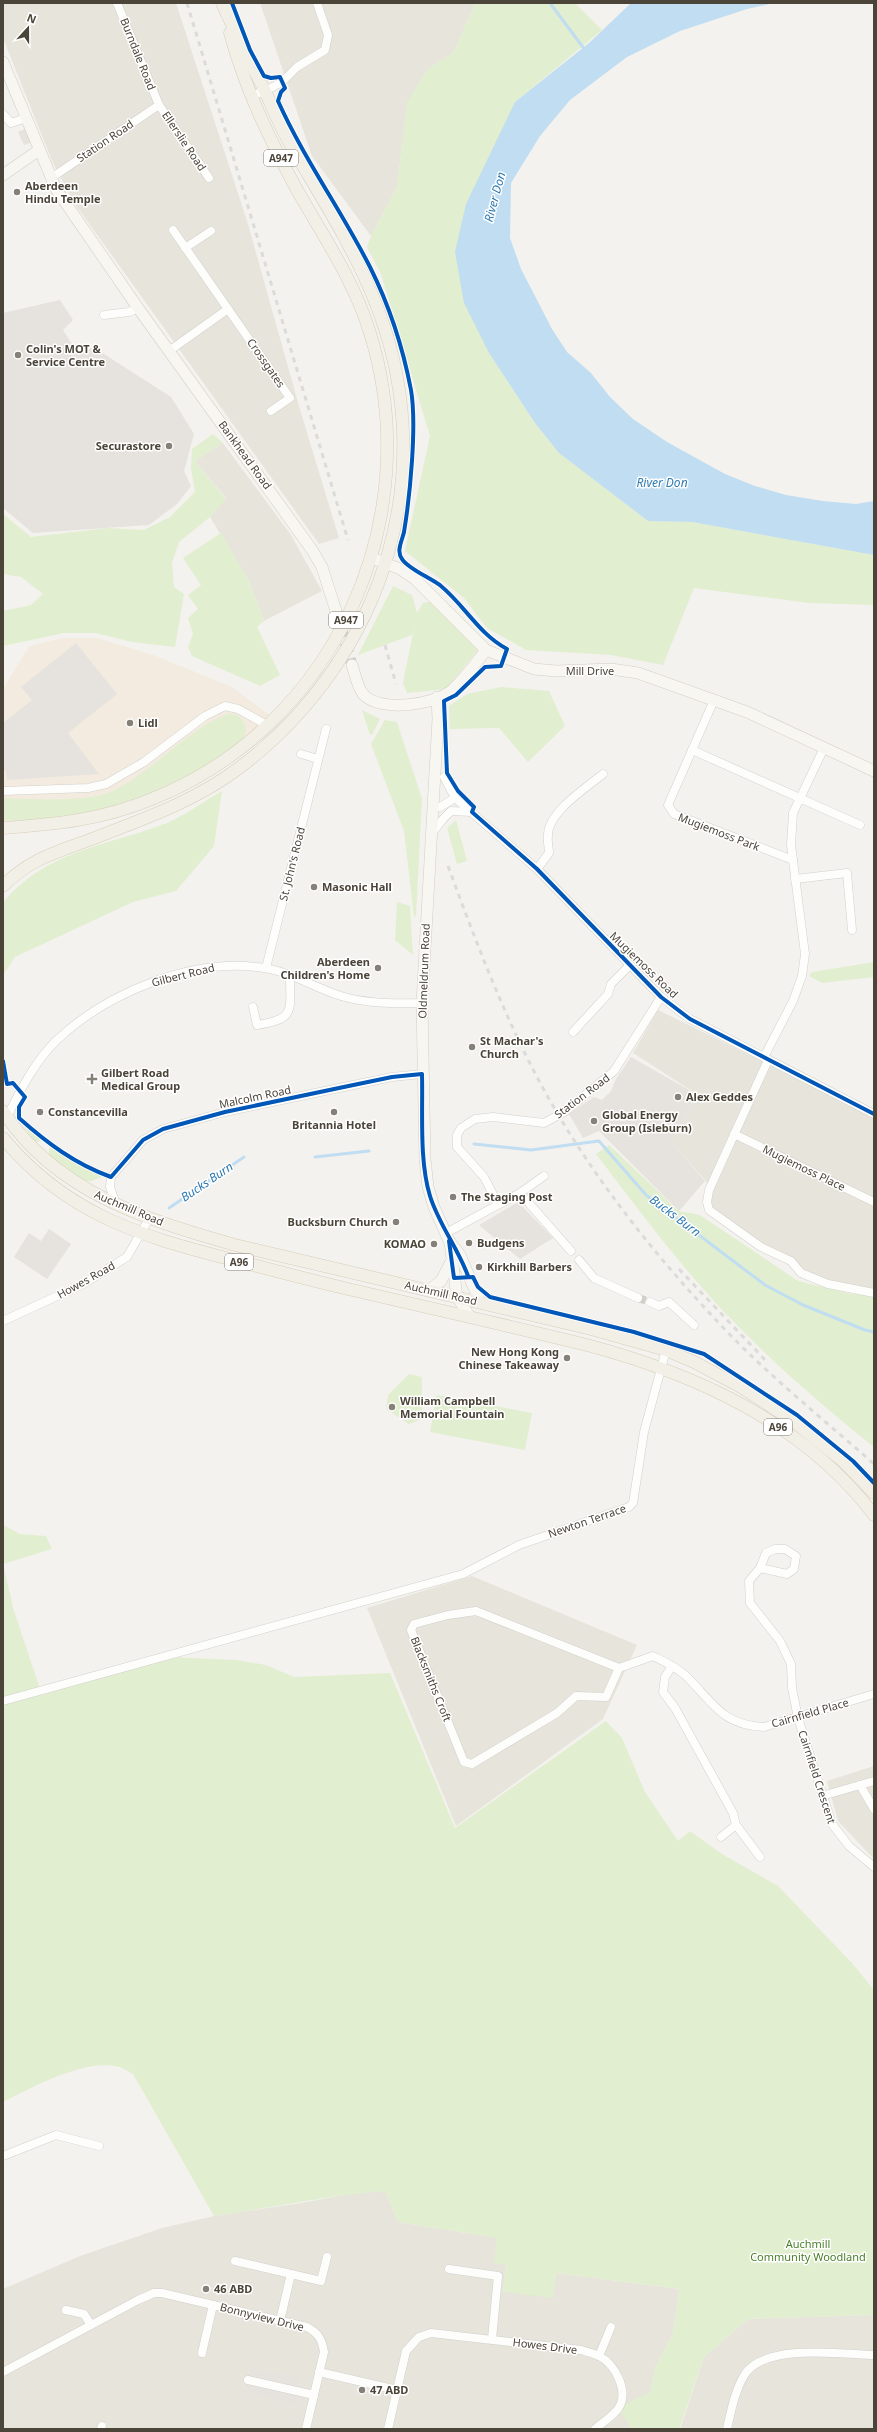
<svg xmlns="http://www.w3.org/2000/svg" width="877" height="2432" font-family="'Noto Sans',sans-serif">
<rect width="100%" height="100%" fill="#f4f2ee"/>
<g fill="#e7e4dc">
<polygon points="3,3 176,3 248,224 299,406 339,538 319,544 75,204 52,161 3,38"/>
<polygon points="260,3 475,3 454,52 427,70 402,146 397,187 371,236 312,156"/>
<polygon points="223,443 291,535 322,591 264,621 249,581 210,517 226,498 195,461"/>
<polygon points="658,1010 874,1116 874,1293 801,1273 791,1261 767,1250 707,1205 709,1190 706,1181 671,1142 698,1095 633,1053"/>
<polygon points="472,1576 637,1645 603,1719 456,1826 367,1608"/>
<polygon points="874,1766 874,1859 838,1821 827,1781"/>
<polygon points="385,2191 398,2222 497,2238 506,2265 503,2292 556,2273 679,2289 673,2334 656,2366 642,2429 3,2429 3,2289 80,2256 162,2228 214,2216 301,2203 349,2194"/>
<polygon points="874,2315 874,2429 680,2429 704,2357 748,2319"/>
</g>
<polygon fill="#f3ebdf" points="63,638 97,638 156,656 232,687 270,715 221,758 148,797 88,816 3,822 3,689 29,646"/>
<g fill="#e6e2de">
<polygon points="60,300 73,320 63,330 79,355 93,347 171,397 194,434 184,471 191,486 177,504 149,525 33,533 3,508 3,313"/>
<polygon points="631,1057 698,1095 671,1142 705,1181 679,1211 599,1131 583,1138 569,1114 594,1097 602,1100 611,1091 616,1079"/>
</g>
<g fill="#e1eecf">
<polygon points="475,3 575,3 602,30 515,102 489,353 535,423 559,453 648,521 692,522 874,555 874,605 809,603 694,588 663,665 611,655 526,650 487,628 464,598 405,551 430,436 381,274 367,247 371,236 397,187 407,102 427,70 454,52"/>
<polygon points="213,434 223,443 195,461 226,499 210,517 179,542 172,563 174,587 184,594 175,647 132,642 96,633 64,633 3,646 3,611 31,605 43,594 21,577 3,574 3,514 31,537 108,528 144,530 170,517 195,492 191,468 192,449"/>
<polygon points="221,533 249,581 264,621 257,627 280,675 260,686 192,656 188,647 193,634 188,618 198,609 188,595 201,585 183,558"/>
<polygon points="393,586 412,595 417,613 423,603 432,601 482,645 446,689 407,693 403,683 415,623 412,635 358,655"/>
<polygon points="501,687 549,691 565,726 528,762 499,728 450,729 449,706 467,694"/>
<polygon points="362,710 380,719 372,735 370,735"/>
<path d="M227 714C234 714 239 715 243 721 246 726 247 733 243 738 230 755 188 776 168 785 159 789 150 794 140 797 97 813 49 823 3 820V798C32 799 87 803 113 791 154 771 185 731 227 714Z"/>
<polygon points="385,720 397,722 422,799 416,916 414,917 404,831 371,744"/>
<path d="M222 791 214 846 176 891 133 902 15 957 3 975V903C46 850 107 846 167 823 186 815 204 801 222 791Z"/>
<polygon points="456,820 467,861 457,864 447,828"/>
<polygon points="397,902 410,906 413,955 395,940"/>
<polygon points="874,962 874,977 822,983 809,976 812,972"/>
<polygon points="18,1119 41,1140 36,1143"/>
<path d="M609 1145 679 1211 700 1215 798 1281 851 1294 874 1295V1447C823 1406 773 1363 728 1316 680 1266 638 1209 596 1154Z"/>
<polygon points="49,1147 103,1176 92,1181 83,1181 49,1155"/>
<polygon points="409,1374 422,1377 422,1419 409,1424 386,1409 388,1395"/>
<polygon points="437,1395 532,1413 525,1450 430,1432"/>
<path d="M3 1525 20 1534 46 1536 52 1549 3 1564 14 1611 42 1695 169 1657 236 1660 266 1665 294 1677 390 1673 455 1828 606 1721 622 1738 645 1792 678 1841 690 1831 722 1854 778 1886 852 1963 874 1990V2315L748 2319 704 2357 679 2429H632L618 2408 650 2392 656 2366 673 2334 679 2289 557 2273 553 2298 503 2292 506 2265 494 2263 497 2238 398 2222 385 2191C328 2195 271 2208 214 2216L133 2074C129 2072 124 2068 119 2067 85 2058 33 2087 3 2102Z"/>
</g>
<g fill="#e6e3df">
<polygon points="30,127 35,141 24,145 18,132"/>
<polygon points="76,643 117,694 68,733 99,774 7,780 6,771 3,770 3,723 32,700 21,687"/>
<polygon points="518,1202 553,1238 520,1259 479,1225"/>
<polygon points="49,1229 71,1244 47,1279 14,1257 29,1233 41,1241"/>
<polygon points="250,2368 301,2379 295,2404 245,2392"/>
</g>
<polygon fill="#c0ddf1" points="631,3 774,3 747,9 680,31 627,57 570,100 540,136 511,183 510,238 521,269 552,329 567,352 591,373 610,397 633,419 667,442 725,474 755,486 786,495 823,501 856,504 874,501 874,555 692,522 648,521 559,453 535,423 489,353 464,303 455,252 466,204 515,102 589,43"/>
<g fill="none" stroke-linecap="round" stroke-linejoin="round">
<g stroke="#c0ddf1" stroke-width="3">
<polyline points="550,3 585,50"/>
<polyline points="474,1144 531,1150 599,1141 646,1195 765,1285 803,1305 865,1330 874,1332"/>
<polyline points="315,1157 369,1151"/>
<polyline points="169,1208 244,1157"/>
</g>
<polyline stroke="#d2cfca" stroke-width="8" stroke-dasharray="8 4" stroke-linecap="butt" points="638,1298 650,1302"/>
<polyline stroke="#d2cfca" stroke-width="11" stroke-dasharray="11 5.5" stroke-linecap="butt" points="336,611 352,665"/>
<defs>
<g id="street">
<polyline points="117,3 159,105 209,178"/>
<polyline points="250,96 265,91 282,82 297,67 325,50 328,35 317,3"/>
<polyline points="3,114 11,123 26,118"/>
<polyline points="51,178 159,105"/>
<polyline points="173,230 290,398 271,411"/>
<polyline points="185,248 211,231"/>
<polyline points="104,315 129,312 138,308"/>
<polyline points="169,351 228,309"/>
<polyline points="714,700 668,805 674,814 793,860"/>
<polyline points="692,750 860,825"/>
<polyline points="301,754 318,759"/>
<polyline points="444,777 455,798 537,869 661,997 690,1019 874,1114"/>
<polyline points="3,791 88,788 106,784 144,762 205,716 225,706 238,709 267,725"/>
<polyline points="440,807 455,798"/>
<polyline points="432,833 443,819 451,811 472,812"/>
<path d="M537 869 549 853C549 847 547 841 548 835 548 812 587 787 603 774"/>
<polyline points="795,879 847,873 852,930"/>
<polyline points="266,968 326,729"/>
<path d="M253 1007 257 1025C296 1019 290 1011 290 976"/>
<polyline points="573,1032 608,994 611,984 629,966"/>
<polyline points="764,1057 793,1001 802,976 805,954 791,845 793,813 824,748"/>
<polyline points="768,1060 709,1190 707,1202 709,1210 761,1247 791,1261 801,1273 828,1284 874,1293"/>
<path d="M7 1117C20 1091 35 1061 56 1041 107 992 194 957 264 968 291 972 315 988 341 996 367 1004 396 1004 422 1003"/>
<polyline points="734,1134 874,1202"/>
<polyline points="520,1193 571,1251"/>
<polyline points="116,1204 110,1187 111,1177 143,1140 163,1129 225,1112 339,1088 392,1077 422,1074"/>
<polyline points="498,1204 484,1177 457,1147 457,1135 461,1128 475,1119 493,1117 544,1123 566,1111 614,1071 661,997"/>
<polyline points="446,1233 520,1193 544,1176"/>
<polyline points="579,1260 594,1278 638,1298"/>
<polyline points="650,1302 659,1306 669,1302 694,1325"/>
<polyline points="3,1321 83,1284 127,1257 150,1217"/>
<polygon points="775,1549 785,1549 796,1556 794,1569 787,1574 760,1568 766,1553"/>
<polyline points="760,1568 749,1581 750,1603 780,1641 791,1664 792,1688 798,1718 832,1824 849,1846 874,1867"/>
<polyline points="672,1666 665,1677 663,1692 675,1708 733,1813 736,1825 760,1857"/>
<path d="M619 1668 476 1611 448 1615 414 1624 411 1630 464 1762 472 1764 557 1713 576 1696 606 1697 619 1668 653 1656C663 1661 676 1667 685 1675 713 1702 721 1725 764 1727L874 1694"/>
<polyline points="3,1701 463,1574 519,1545 629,1507 633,1503 644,1432 666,1350"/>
<polyline points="874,1781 860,1785 874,1809"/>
<polyline points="822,1796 860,1785"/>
<polyline points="721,1837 736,1825"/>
<polyline points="3,2156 56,2135 99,2146"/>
<polyline points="235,2261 321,2281 327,2257"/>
<polyline points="449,2269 498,2276 492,2339"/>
<polyline points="66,2310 84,2314 91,2325"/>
<polyline points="280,2321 291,2274"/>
<polyline points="202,2353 213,2305"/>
<polyline points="599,2356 611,2327"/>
<path d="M3 2372 138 2300 154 2293H162L307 2327C318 2333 322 2339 324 2352L306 2429"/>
<polyline points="319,2372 397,2390"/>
<polyline points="248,2380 314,2395"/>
<polyline points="101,2429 102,2426"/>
<path d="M388 2429 406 2351 419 2337 431 2333 581 2350C587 2352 593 2353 599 2356 615 2364 630 2392 618 2409 613 2416 602 2423 595 2429"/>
<path d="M727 2429C731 2411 735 2390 745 2374 766 2343 842 2354 874 2355"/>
</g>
<g id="secondary">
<polyline points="3,62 56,189 138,308 312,550 322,567 336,611"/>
<polyline points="3,175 39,150"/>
<polyline points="372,558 400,569 415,579 486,650 534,669 556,671 611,669 638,673 747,712 874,771"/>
<path d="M352 665C355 674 357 686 363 694 379 713 435 705 452 690 465 678 476 663 486 650"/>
<polyline points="437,697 438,719 422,1003 425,1159 428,1187 434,1207 449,1241 460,1255 480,1302"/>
<polyline points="450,1242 457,1297 470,1317"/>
<polyline points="429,1290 441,1281 451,1262"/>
</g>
<g id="primary">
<path d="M3 828C58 824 101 820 152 799 335 726 428 519 370 333 354 280 323 236 296 188 269 138 245 88 230 33"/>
<path d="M3 886C32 857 61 851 97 837 146 818 197 800 239 768 386 657 445 466 372 294 350 241 317 191 288 140 279 124 272 106 264 89 250 61 235 32 222 3"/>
<path d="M3 1111C55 1192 147 1220 235 1245L591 1329 666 1350 694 1362 741 1387 792 1420 843 1461 874 1493"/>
<path d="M3 1138C65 1213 139 1236 230 1259 268 1269 306 1279 344 1288 425 1307 506 1325 587 1345 696 1374 804 1423 874 1515"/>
</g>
</defs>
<use href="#street" stroke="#d2d0cb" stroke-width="9"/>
<use href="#secondary" stroke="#d3cfc5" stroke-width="12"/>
<use href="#primary" stroke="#d6cebb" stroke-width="13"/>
<use href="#street" stroke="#fdfdfc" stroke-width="8"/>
<use href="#secondary" stroke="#f7f6f1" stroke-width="11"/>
<use href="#primary" stroke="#f2efe6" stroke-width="12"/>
<g stroke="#dbdbda" stroke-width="3" stroke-dasharray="5 5" stroke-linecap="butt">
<polyline points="187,3 348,540"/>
<polyline points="385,645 396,684"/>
<path d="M448 866C476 942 505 1019 544 1090 590 1173 651 1251 716 1320 764 1372 821 1417 874 1464"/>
<polyline points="679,1269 767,1362"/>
</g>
<defs>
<g id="cycleway">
<path d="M232 3 250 50 264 76 271 78 280 77 285 88 281 92 278 101C304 159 341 210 370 267 389 305 403 348 411 390 417 425 410 496 404 532 402 541 396 551 402 559 408 569 431 578 441 586 465 606 479 634 507 649L501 666 485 667 456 695 444 701 447 773 458 791 474 807 472 812 537 869 661 997 690 1019 874 1114"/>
<path d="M3 1061 7 1084 13 1083 25 1097 19 1107V1118C47 1143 75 1164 111 1177L143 1140 163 1129 225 1112 339 1088 392 1077 422 1074C423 1112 419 1160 430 1196 439 1225 458 1248 468 1276"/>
<polyline points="449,1241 454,1278 473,1277 478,1287 490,1297 634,1332 704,1354 797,1415 853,1461 874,1483"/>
</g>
</defs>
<use href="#cycleway" stroke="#fff" stroke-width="6"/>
<use href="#cycleway" stroke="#0057b8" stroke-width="4"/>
</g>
<g fill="#868178" stroke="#fff" stroke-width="1.5">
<circle cx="17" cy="192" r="4"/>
<circle cx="18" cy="355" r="4"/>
<circle cx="169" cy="446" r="4"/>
<circle cx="130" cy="723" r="4"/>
<circle cx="314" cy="887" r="4"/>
<circle cx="378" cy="968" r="4"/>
<circle cx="472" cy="1047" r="4"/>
<path d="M90 1073h4v4h4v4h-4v4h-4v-4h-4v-4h4z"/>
<circle cx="678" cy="1097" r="4"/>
<circle cx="40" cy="1112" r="4"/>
<circle cx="334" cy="1112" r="4"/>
<circle cx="594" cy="1121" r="4"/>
<circle cx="453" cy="1197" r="4"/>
<circle cx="396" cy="1222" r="4"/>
<circle cx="469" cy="1243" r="4"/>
<circle cx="434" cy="1244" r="4"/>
<circle cx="479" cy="1267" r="4"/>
<circle cx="567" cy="1358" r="4"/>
<circle cx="392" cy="1407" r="4"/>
<circle cx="206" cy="2289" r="4"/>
<circle cx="362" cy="2390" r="4"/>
</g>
<g text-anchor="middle" stroke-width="3" stroke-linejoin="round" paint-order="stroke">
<g fill="#fff" stroke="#817c74" stroke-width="1">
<rect x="264" y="150" width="34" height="16" rx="3"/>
<rect x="329" y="612" width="34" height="16" rx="3"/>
<rect x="225" y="1254" width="28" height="16" rx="3"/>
<rect x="764" y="1419" width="28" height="16" rx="3"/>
</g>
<g font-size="10" font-weight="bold" fill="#4b4439">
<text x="281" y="162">A947</text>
<text x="346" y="624">A947</text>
<text x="239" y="1266">A96</text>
<text x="778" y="1431">A96</text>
</g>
<g font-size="11" fill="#4b4439" stroke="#fff">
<text transform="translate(138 54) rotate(68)" y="4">Burndale Road</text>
<text transform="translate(105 141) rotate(-34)" y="4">Station Road</text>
<text transform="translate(184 141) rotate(56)" y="4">Ellerslie Road</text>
<text transform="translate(266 363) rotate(55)" y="4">Crossgates</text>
<text transform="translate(245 455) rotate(54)" y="4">Bankhead Road</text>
<text x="590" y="675">Mill Drive</text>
<text transform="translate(719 832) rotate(21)" y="4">Mugiemoss Park</text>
<text transform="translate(292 864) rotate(-76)" y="4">St. John's Road</text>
<text transform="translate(644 965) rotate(44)" y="4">Mugiemoss Road</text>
<text transform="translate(424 971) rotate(-88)" y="4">Oldmeldrum Road</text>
<text transform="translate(183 975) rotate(-14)" y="4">Gilbert Road</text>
<text transform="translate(582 1096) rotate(-37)" y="4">Station Road</text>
<text transform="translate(255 1097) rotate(-12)" y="4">Malcolm Road</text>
<text transform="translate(804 1168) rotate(26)" y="4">Mugiemoss Place</text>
<text transform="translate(129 1208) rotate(23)" y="4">Auchmill Road</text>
<text transform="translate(86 1280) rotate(-29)" y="4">Howes Road</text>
<text transform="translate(441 1293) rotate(13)" y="4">Auchmill Road</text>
<text transform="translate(587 1521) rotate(-19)" y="4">Newton Terrace</text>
<text transform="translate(431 1679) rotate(68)" y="4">Blacksmiths Croft</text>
<text transform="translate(810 1713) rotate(-16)" y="4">Cairnfield Place</text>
<text transform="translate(817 1777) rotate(72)" y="4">Cairnfield Crescent</text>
<text transform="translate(262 2317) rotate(14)" y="4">Bonnyview Drive</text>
<text transform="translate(545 2346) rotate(7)" y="4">Howes Drive</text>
</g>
<g font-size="11" font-weight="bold" fill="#4b4439" stroke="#fff" text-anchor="start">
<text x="25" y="190">Aberdeen<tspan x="25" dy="13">Hindu Temple</tspan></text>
<text x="26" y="353">Colin's MOT &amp;<tspan x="26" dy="13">Service Centre</tspan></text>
<text x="161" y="450" text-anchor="end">Securastore</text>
<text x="138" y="727">Lidl</text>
<text x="322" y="891">Masonic Hall</text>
<text x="370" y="966" text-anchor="end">Aberdeen<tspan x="370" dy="13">Children's Home</tspan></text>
<text x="480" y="1045">St Machar's<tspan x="480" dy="13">Church</tspan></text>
<text x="101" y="1077">Gilbert Road<tspan x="101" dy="13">Medical Group</tspan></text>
<text x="686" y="1101">Alex Geddes</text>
<text x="48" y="1116">Constancevilla</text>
<text x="602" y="1119">Global Energy<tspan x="602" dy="13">Group (Isleburn)</tspan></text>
<text x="334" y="1129" text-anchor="middle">Britannia Hotel</text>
<text x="461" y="1201">The Staging Post</text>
<text x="388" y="1226" text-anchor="end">Bucksburn Church</text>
<text x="477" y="1247">Budgens</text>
<text x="426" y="1248" text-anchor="end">KOMAO</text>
<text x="487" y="1271">Kirkhill Barbers</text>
<text x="559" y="1356" text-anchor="end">New Hong Kong<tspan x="559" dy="13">Chinese Takeaway</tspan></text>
<text x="400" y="1405">William Campbell<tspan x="400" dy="13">Memorial Fountain</tspan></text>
<text x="214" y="2293">46 ABD</text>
<text x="370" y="2394">47 ABD</text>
</g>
<g font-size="11" fill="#4a7f2a" stroke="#fff">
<text x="808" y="2248">Auchmill<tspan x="808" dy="13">Community Woodland</tspan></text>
</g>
<g font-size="12" font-style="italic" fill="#2e7ab2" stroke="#fff">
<text transform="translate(495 197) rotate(-75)" y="4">River Don</text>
<text x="662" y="487">River Don</text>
<text transform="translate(207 1182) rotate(-34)" y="4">Bucks Burn</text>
<text transform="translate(675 1216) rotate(37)" y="4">Bucks Burn</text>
</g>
</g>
<rect width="877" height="2432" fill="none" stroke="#4b4439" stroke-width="8"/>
<g transform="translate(28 28) rotate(21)" stroke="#ffffff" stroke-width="3" paint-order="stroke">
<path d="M0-3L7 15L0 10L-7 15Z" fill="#4b4439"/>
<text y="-6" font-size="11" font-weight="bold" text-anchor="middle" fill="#4b4439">N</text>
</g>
</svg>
